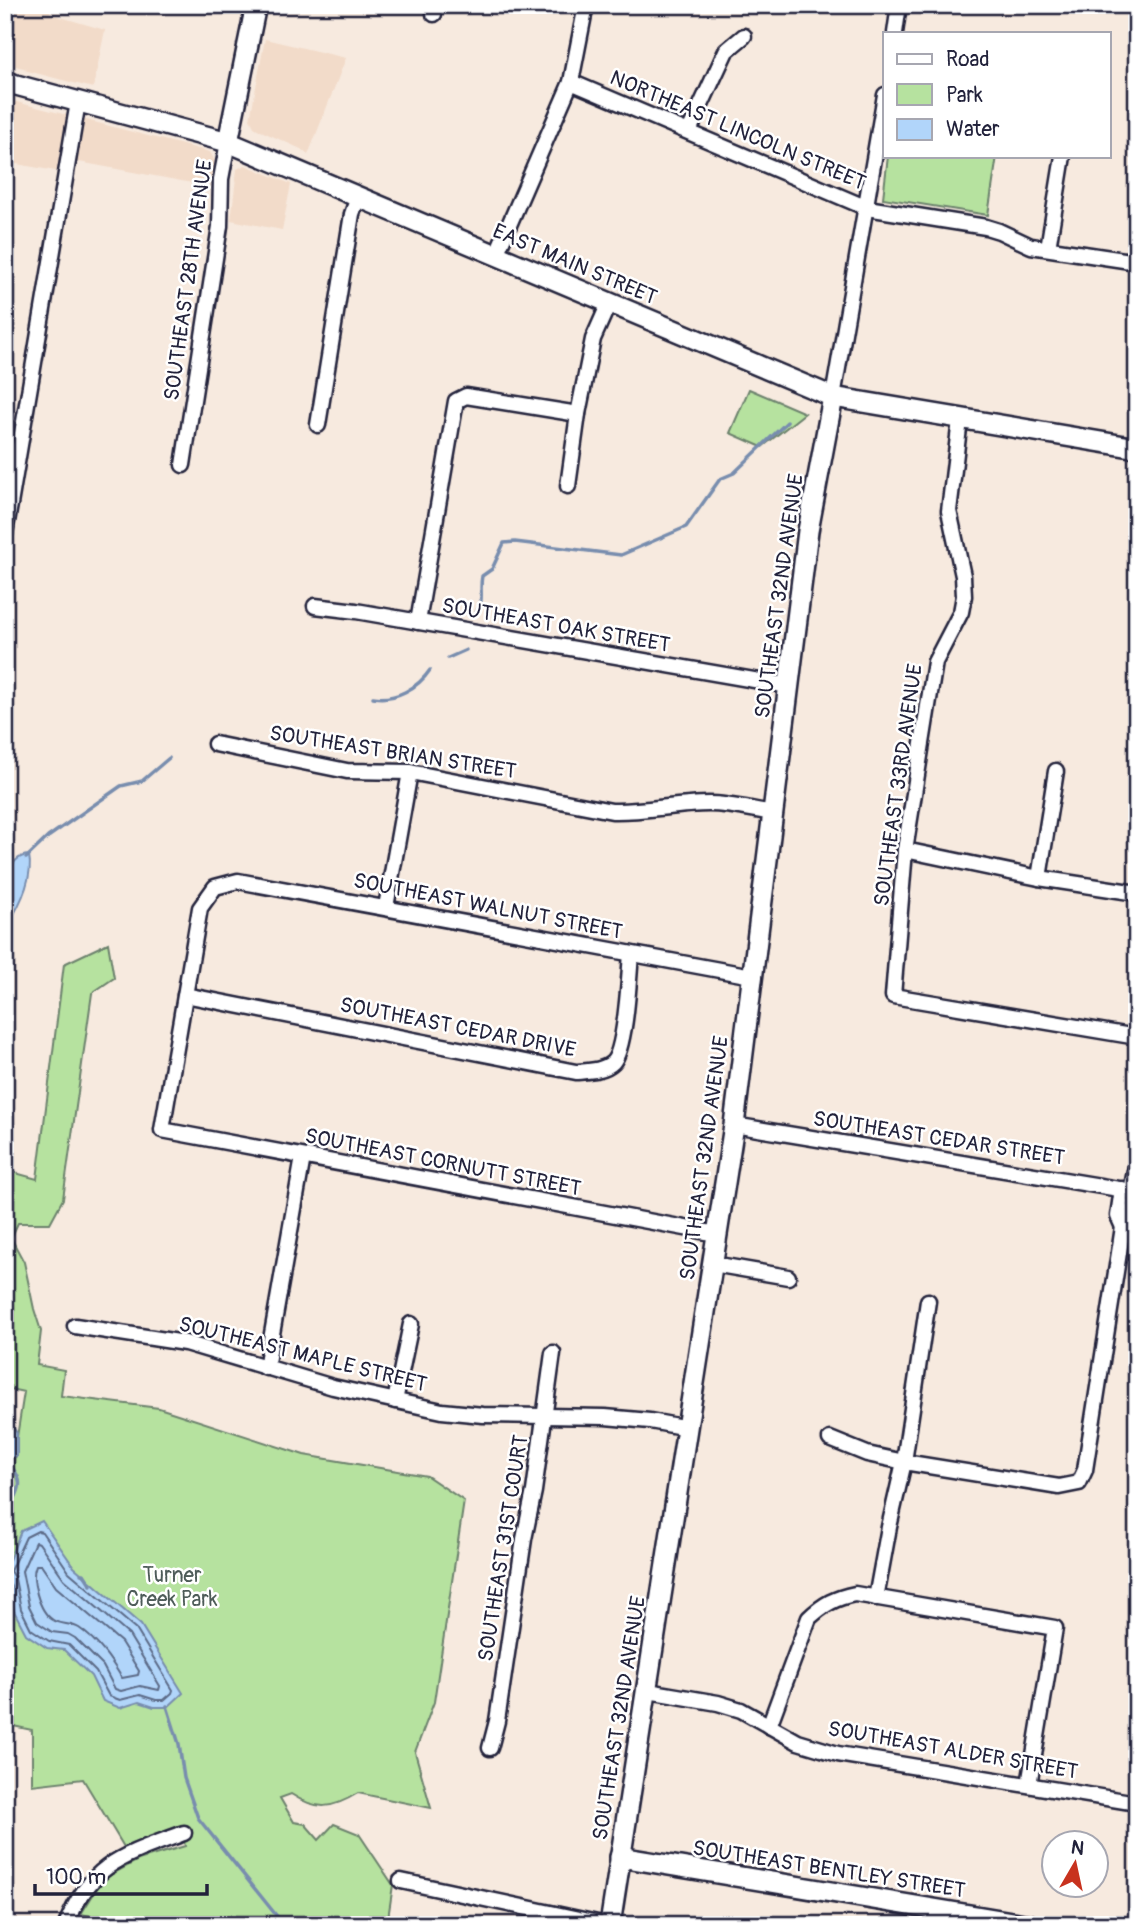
<svg xmlns="http://www.w3.org/2000/svg" width="1142" height="1930" font-family="Pangolin,sans-serif">
<rect width="100%" height="100%" fill="#f7eadf"/>
<filter id="ink" filterUnits="userSpaceOnUse"><feTurbulence type="fractalNoise" baseFrequency=".0143" numOctaves="2"/><feDisplacementMap in="SourceGraphic" scale="14" xChannelSelector="R" yChannelSelector="G"/><feConvolveMatrix kernelMatrix="1 2 1 2 8 2 1 2 1" color-interpolation-filters="sRGB"/></filter>
<g filter="url(#ink)">
<g fill="#f2dbc9">
<polygon points="5,5 51,5 50,14 105,30 93,88 24,70 27,69 5,63"/>
<polygon points="265,39 346,58 308,155 301,149 261,131 254,127 250,119"/>
<polygon points="5,99 210,152 215,161 206,194 203,185 79,162 56,171 5,162"/>
<polygon points="245,165 291,184 282,230 231,220 237,169"/>
</g>
<g fill="#b6e29f" stroke="#6c826d" stroke-width="2">
<polygon points="888,156 997,156 988,215 883,198"/>
<polygon points="749,389 805,413 762,447 730,433"/>
<path d="M108 943 114 978 92 993 63 1199 50 1223H18L11 1238 24 1262 34 1309 41 1331 37 1365 64 1370 61 1396 159 1408 304 1455 427 1476 464 1501 434 1702 415 1752 431 1808 358 1793C332 1809 317 1811 291 1794L280 1798 294 1822 305 1824 319 1840 334 1824 359 1834 393 1885 387 1925H132L81 1914 103 1879 138 1860 185 1846 180 1827 124 1847 83 1779 32 1785V1730L13 1726 5 1770V1511L14 1457 17 1456V1437L24 1392 5 1388V1170L37 1179 64 964Z"/>
</g>
<g fill="#b1d5fa" stroke="#788dae" stroke-width="2">
<path d="M29 855C34 880 18 909 5 929 5 907 0 856 29 855Z"/>
<polygon points="5,1416 17,1433 17,1456 5,1460"/>
<polygon points="42,1521 74,1567 141,1625 183,1693 168,1707 154,1707 139,1702 120,1708 103,1701 91,1676 64,1650 47,1648 26,1634 14,1611 6,1567 21,1531"/>
</g>
<g fill="none" stroke-linecap="round" stroke-linejoin="round">
<g stroke="#5b6a87" stroke-width="2">
<polygon points="38,1531 42,1532 69,1572 136,1629 173,1690 172,1693 164,1700 156,1700 140,1695 120,1700 109,1696 96,1672 69,1645 49,1641 31,1629 21,1609 15,1579 10,1571 26,1537"/>
<polygon points="35,1542 39,1543 64,1579 129,1635 160,1686 159,1690 140,1686 121,1691 115,1689 103,1666 75,1638 68,1634 52,1632 37,1622 29,1606 22,1571"/>
<path d="M36 1565H41L56 1587 121 1642 139 1671 138 1675 122 1678C111 1660 98 1641 79 1628 71 1623 61 1625 53 1620 39 1612 30 1578 36 1565Z"/>
</g>
<g stroke="#788dae" stroke-width="3.5">
<path d="M476 613C485 601 479 590 482 576L492 569 504 543 515 542 621 555 686 527 720 479 734 473 787 422"/>
<polyline points="448,658 466,650"/>
<path d="M373 697C395 701 418 688 430 670"/>
<polyline points="26,858 48,837 121,786 142,781 169,758"/>
<path d="M5 1462C29 1480 19 1493 5 1513"/>
<polyline points="81,1574 84,1574 91,1585"/>
<polyline points="5,1578 11,1588"/>
<polyline points="167,1706 179,1744 184,1778 198,1818 284,1925"/>
</g>
<defs>
<g id="street">
<polyline points="434,5 434,14"/>
<polyline points="895,33 899,5"/>
<polyline points="571,82 867,208 986,227 999,231 1031,246 1137,262"/>
<polyline points="689,131 726,51 744,36"/>
<polyline points="1048,248 1063,156"/>
<polyline points="496,255 571,82 586,5"/>
<polyline points="833,397 885,95"/>
<polyline points="960,420 949,511 963,576 964,596 961,612 935,662 905,850 893,996 1137,1037"/>
<polyline points="318,425 352,214 358,197"/>
<polyline points="183,465 220,226 221,179 228,142"/>
<polyline points="568,486 578,414"/>
<polyline points="5,534 78,102"/>
<polyline points="315,606 356,611 789,686"/>
<polyline points="418,622 456,401 466,396 578,414 593,339 609,303"/>
<path d="M215 744 347 771 410 772 612 811C645 812 676 804 709 804 730 804 753 810 774 813"/>
<polyline points="905,850 1039,878 1137,893"/>
<polyline points="1039,878 1056,771"/>
<polyline points="386,907 410,772"/>
<path d="M185 995 576 1072C588 1071 604 1071 613 1062 626 1048 629 976 631 954"/>
<polyline points="734,1125 1137,1192"/>
<polyline points="1122,1189 1118,1216 1123,1227"/>
<polyline points="1131,1191 1137,1161"/>
<polyline points="717,1234 162,1130 200,908 215,887 238,881 752,976"/>
<polyline points="713,1264 788,1277"/>
<polyline points="75,1326 185,1343 333,1387 442,1411 483,1415 605,1417 650,1421 688,1428"/>
<polyline points="266,1368 303,1157"/>
<polyline points="395,1401 411,1324"/>
<polyline points="830,1439 867,1454 904,1462 1059,1487 1079,1483 1085,1470 1123,1227 1131,1218 1136,1192"/>
<polyline points="876,1598 889,1527 904,1462 928,1301"/>
<polyline points="648,1691 718,1703 741,1710 798,1742 838,1754 1137,1803"/>
<path d="M769 1726 809 1618C824 1604 835 1598 855 1594L1055 1628 1029 1785"/>
<polyline points="490,1748 497,1721 524,1539 534,1491 553,1353"/>
<polyline points="401,1881 607,1925"/>
<path d="M66 1925C91 1862 125 1855 184 1833"/>
</g>
<g id="secondary">
<polyline points="5,82 228,142 833,397 1137,448"/>
<polyline points="228,142 256,5"/>
<polyline points="620,1857 1030,1925"/>
<polyline points="610,1925 734,1125 808,531 833,397"/>
</g>
</defs>
<use href="#street" stroke="#22223b" stroke-width="19"/>
<use href="#secondary" stroke="#22223b" stroke-width="24"/>
<use href="#street" stroke="#fff" stroke-width="14"/>
<use href="#secondary" stroke="#fff" stroke-width="19"/>
</g>
</g>
<g text-anchor="middle" stroke-width="5" stroke-linejoin="round" paint-order="stroke">
<g font-size="21" fill="#22223b" stroke="#fff">
<text transform="translate(738 130) rotate(23)" y="7">NORTHEAST LINCOLN STREET</text>
<text transform="translate(575 264) rotate(23)" y="7">EAST MAIN STREET</text>
<text transform="translate(188 280) rotate(-82)" y="7">SOUTHEAST 28TH AVENUE</text>
<text transform="translate(779 596) rotate(-82)" y="7">SOUTHEAST 32ND AVENUE</text>
<text transform="translate(556 625) rotate(10)" y="7">SOUTHEAST OAK STREET</text>
<text transform="translate(393 752) rotate(9)" y="7">SOUTHEAST BRIAN STREET</text>
<text transform="translate(898 785) rotate(-82)" y="7">SOUTHEAST 33RD AVENUE</text>
<text transform="translate(488 906) rotate(11)" y="7">SOUTHEAST WALNUT STREET</text>
<text transform="translate(458 1027) rotate(11)" y="7">SOUTHEAST CEDAR DRIVE</text>
<text transform="translate(939 1138) rotate(9)" y="7">SOUTHEAST CEDAR STREET</text>
<text transform="translate(704 1158) rotate(-82)" y="7">SOUTHEAST 32ND AVENUE</text>
<text transform="translate(443 1162) rotate(11)" y="7">SOUTHEAST CORNUTT STREET</text>
<text transform="translate(303 1354) rotate(14)" y="7">SOUTHEAST MAPLE STREET</text>
<text transform="translate(503 1548) rotate(-81)" y="7">SOUTHEAST 31ST COURT</text>
<text transform="translate(619 1718) rotate(-81)" y="7">SOUTHEAST 32ND AVENUE</text>
<text transform="translate(953 1750) rotate(10)" y="7">SOUTHEAST ALDER STREET</text>
<text transform="translate(829 1869) rotate(9)" y="7">SOUTHEAST BENTLEY STREET</text>
</g>
<g font-size="21" fill="#4e5c59" stroke="#fff">
<text x="172" y="1582">Turner<tspan x="172" dy="24">Creek Park</tspan></text>
</g>
</g>
<rect width="1142" height="1930" fill="none" stroke="#fff" stroke-width="28"/>
<rect x="14" y="14" width="1114" height="1902" fill="none" stroke="#22223b" stroke-width="2.5" filter="url(#ink)"/>
<rect x="883" y="32" width="228" height="126" fill="#ffffff" stroke="#a7a7b1" stroke-width="2"/>
<rect x="897" y="54" width="35" height="10" fill="#ffffff" stroke="#a7a7b1" stroke-width="2"/>
<text x="946" y="66" font-size="21" fill="#22223b">Road</text>
<rect x="897" y="84" width="35" height="21" fill="#b6e29f" stroke="#a7a7b1" stroke-width="2"/>
<text x="946" y="102" font-size="21" fill="#22223b">Park</text>
<rect x="897" y="119" width="35" height="21" fill="#b1d5fa" stroke="#a7a7b1" stroke-width="2"/>
<text x="946" y="136" font-size="21" fill="#22223b">Water</text>
<g transform="translate(1075 1864) rotate(9)"><circle r="33" fill="#ffffff" stroke="#a7a7b1" stroke-width="2"/>
<path d="M0-5L12 26L0 18L-12 26Z" fill="#c8321e"/>
<text y="-10" font-size="19" font-weight="bold" text-anchor="middle" fill="#22223b">N</text>
</g>
<path d="M35 1884v10h172v-10" fill="none" stroke="#22223b" stroke-width="3.5"/>
<text x="46" y="1884" font-size="21" fill="#22223b" stroke="#ffffff" stroke-width="5" paint-order="stroke">100 m</text>
</svg>
